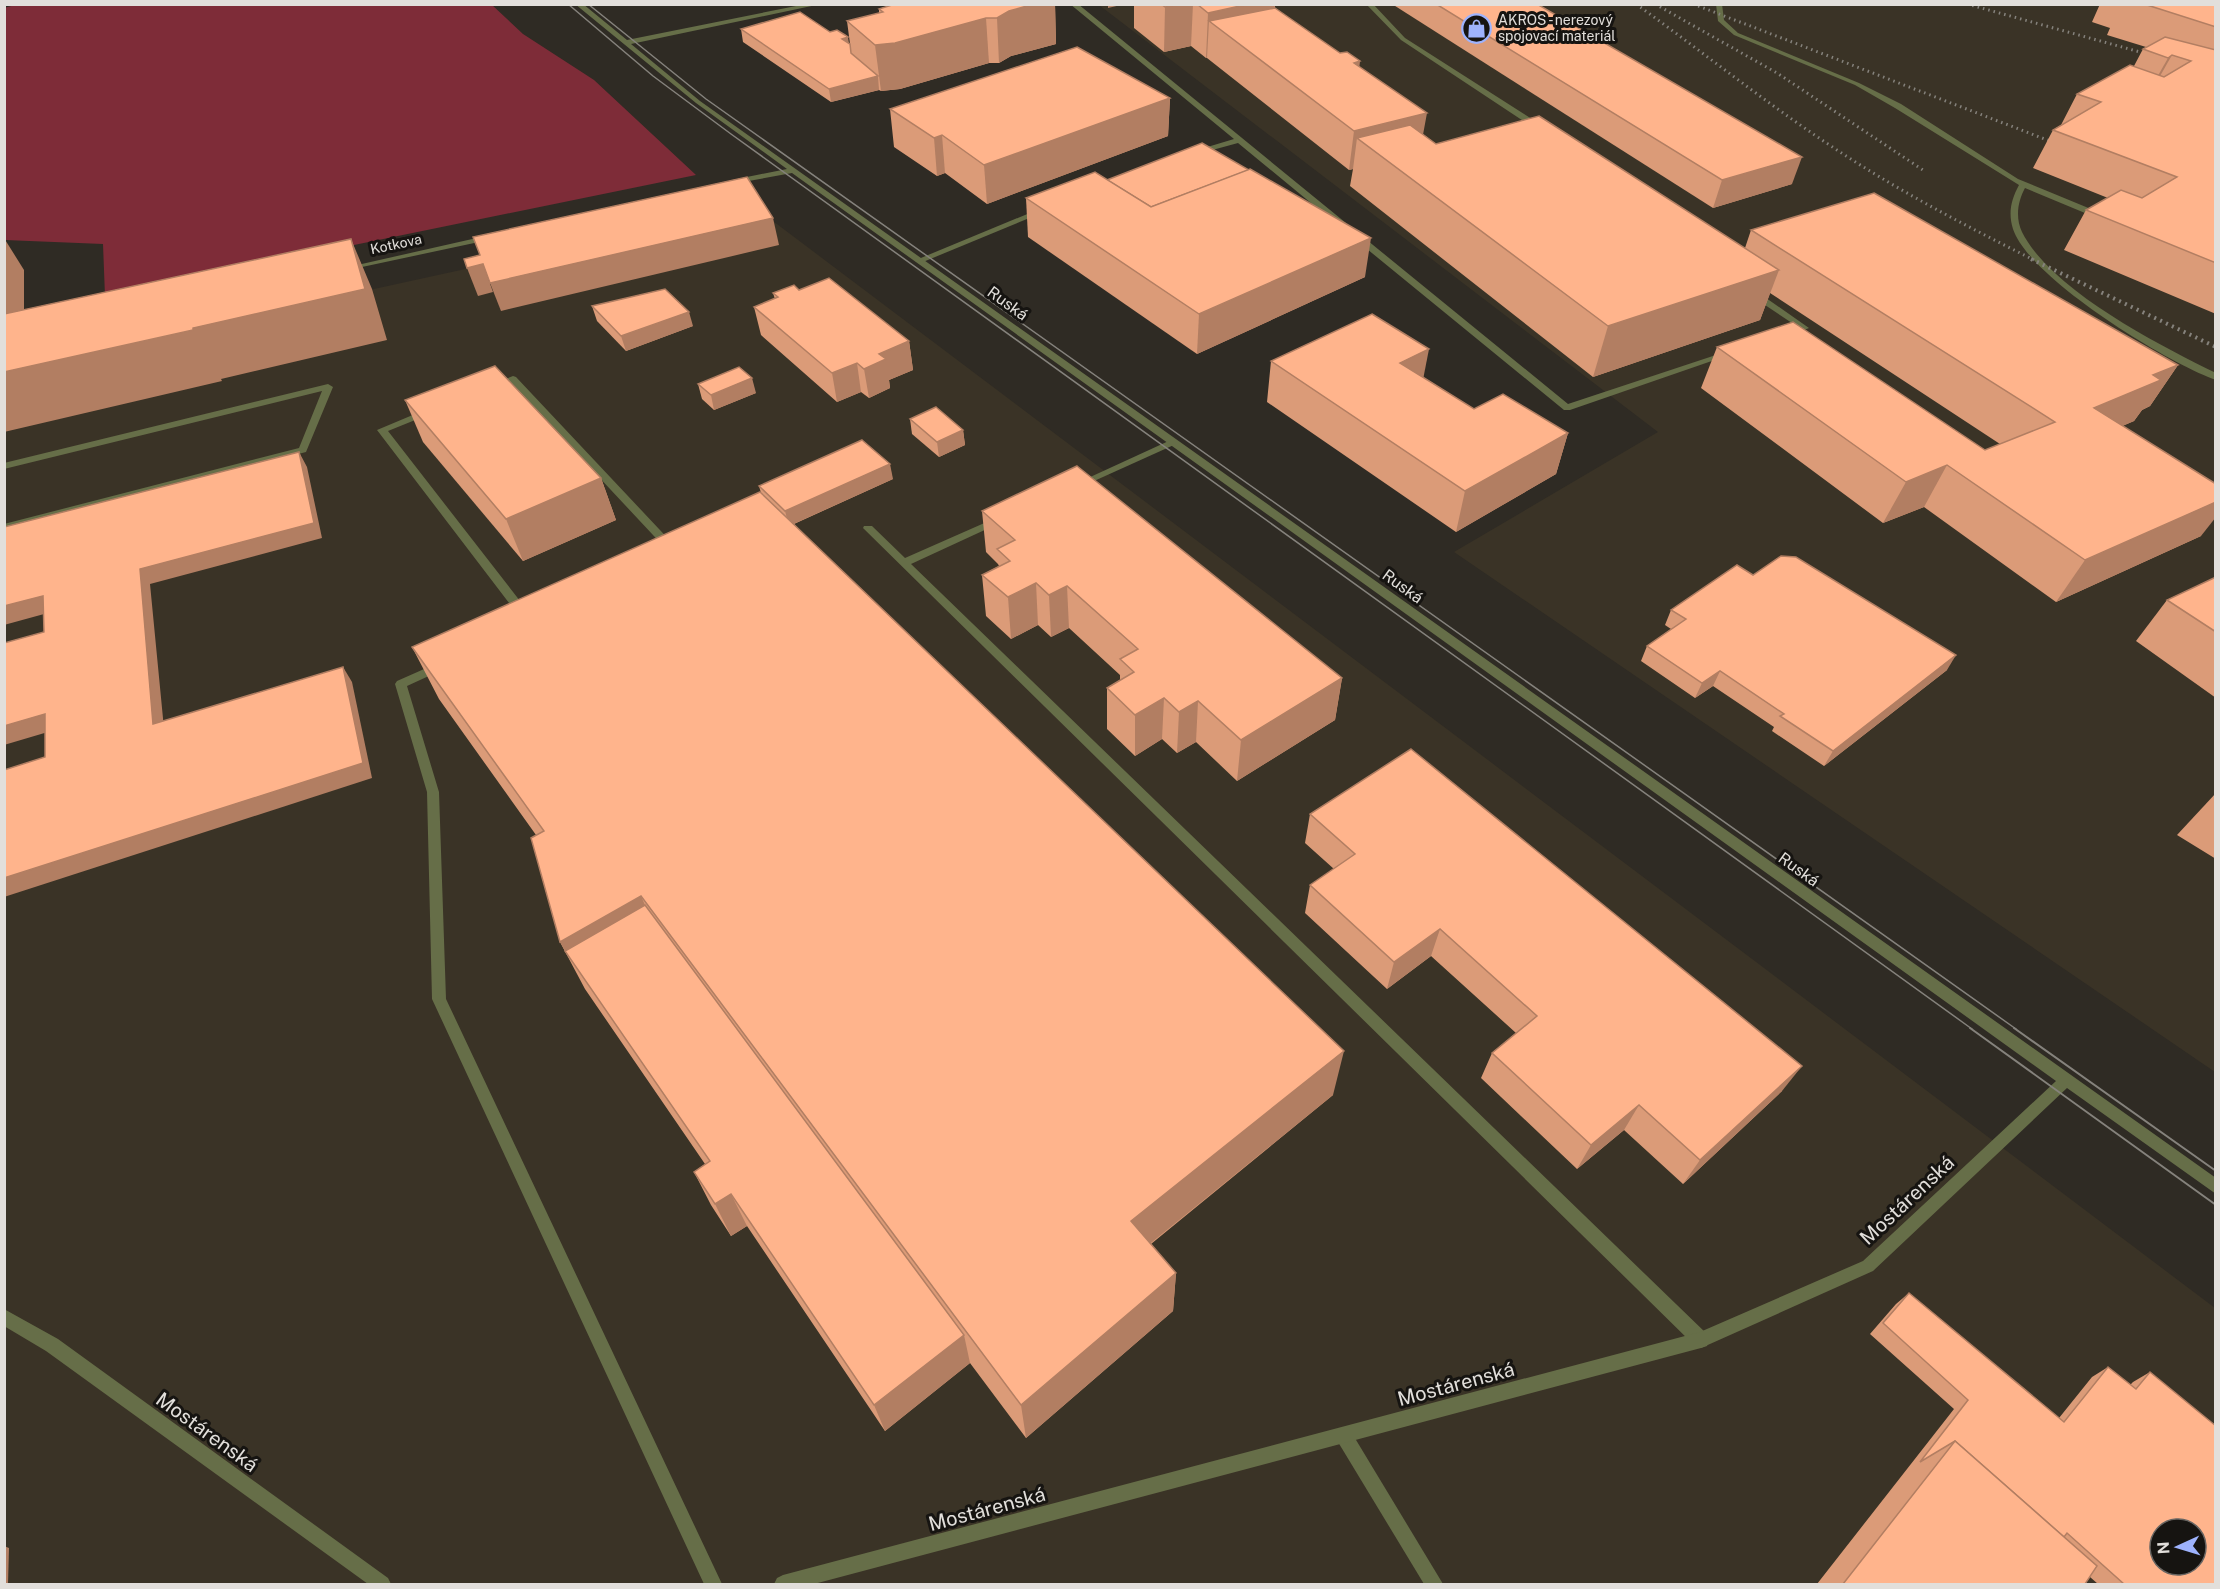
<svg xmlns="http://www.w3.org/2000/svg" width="2220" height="1589" font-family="'Public Sans',sans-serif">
<rect width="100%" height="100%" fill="#2f2b24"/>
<g fill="#3a3326" fill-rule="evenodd">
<polygon points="1099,5 2215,5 2215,1072 1454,552 1658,432"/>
<path d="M753 206 2215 1308V1584H5L4 370ZM2160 1529H2196V1565H2160Z"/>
</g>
<polygon fill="#7e2c38" points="15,5 492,5 523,34 594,80 696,175 105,296 103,244 5,240 4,8"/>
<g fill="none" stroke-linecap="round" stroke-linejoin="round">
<g fill="#666e48" fill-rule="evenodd">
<polygon points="1070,4 1078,4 1346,223 1346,227 1340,227 1238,143 1194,155 1194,151 1234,139"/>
<polygon points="1366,4 1373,4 1405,38 1543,126 1543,130 1537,130 1401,40"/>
<path d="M1716 4H1722L1724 20 1738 33 1859 83 1901 104 2018 179 2103 214V218H2097L2025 188C2018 201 2015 217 2022 232 2051 290 2159 345 2216 373V380C2167 363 2029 278 2013 229 2008 213 2011 200 2019 185L1895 108 1855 85 1734 35 1718 21Z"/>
<polygon points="1037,210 1044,212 923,262 916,260"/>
<polygon points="1356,236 1362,236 1568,404 1725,352 1731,352 1732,354 1570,410 1564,410 1356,240"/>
<polygon points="1750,291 1756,291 1809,328 1790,336 1784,336 1784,332 1798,327 1750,295"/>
<polygon points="513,376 516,377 675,546 675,550 667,550 511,383 494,389 489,386"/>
<polygon points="328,384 333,387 306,452 4,530 4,524 299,448 322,391 4,469 4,463"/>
<polygon points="427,409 432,412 430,414 388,431 527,610 528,613 527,616 519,616 377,430"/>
<polygon points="1173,439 1176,440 1176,444 1083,486 1077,486 1075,484"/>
<polygon points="998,517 1003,520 1002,522 911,564 1707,1334 1709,1340 1707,1346 1701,1348 1695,1346 863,528 864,526 872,526 905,558"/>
<polygon points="440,662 446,666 444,669 407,686 439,792 446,999 722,1584 704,1584 432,999 427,792 395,684 397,681"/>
<polygon points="1344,1428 1350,1430 1443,1584 1424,1584 1338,1442 1336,1436 1338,1430"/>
</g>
<g fill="#666e48" fill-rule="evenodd">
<polygon points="575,4 583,4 627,40 806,4 821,4 631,44 700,101 2216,1178 2216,1194 2067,1088 1873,1271 1701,1348 814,1584 774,1584 777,1578 783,1575 1700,1332 1863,1261 2056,1081 792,173 732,184 732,180 787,169 696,103"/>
<polygon points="490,235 493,235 493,239 348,270 344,268"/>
<polygon points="4,1309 58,1339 388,1578 391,1584 368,1584 46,1351 4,1326"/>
</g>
<g stroke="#85827c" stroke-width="1.5">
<polyline points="568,4 653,76 731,134 1972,1029"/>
<polyline points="588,4 706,99 2016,1029"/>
</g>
<g stroke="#85827c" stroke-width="2">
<polyline points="1970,1028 2216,1205"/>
<polyline points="2014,1028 2216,1171"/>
</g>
<g stroke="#85827c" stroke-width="3" stroke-dasharray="1.5 4" stroke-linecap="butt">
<path d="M1636 4C1700 50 1762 100 1828 144 1893 188 1964 225 2034 260"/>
<polyline points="1655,4 1777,73 1923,170"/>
<polyline points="1693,4 2063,146"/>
<polyline points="1967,4 2158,57"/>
</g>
<polyline stroke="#85827c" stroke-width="4" stroke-dasharray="2 4.5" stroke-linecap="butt" points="2031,259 2216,347"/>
</g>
<g fill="#db9b78">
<polygon points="895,4 1055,4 1056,44 1011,56 999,63 989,63 900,89 881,91 879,90 831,102 743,42 741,29 850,44 847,21 879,13 879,9"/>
<polygon points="1134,4 1275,4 1275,8 1360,67 1423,134 1436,144 1745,248 1751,230 2178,365 2150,406 2142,410 2134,421 2122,426 2201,536 2056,602 1924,507 1883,523 1701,388 1717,347 1985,450 2000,444 1770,293 1760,320 1593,377 1350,186 1353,169 1349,170 1207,58 1206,58 1191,46 1164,52 1134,28"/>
<polygon points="1392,4 1537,4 1792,184 1713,208"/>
<polygon points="2100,4 2216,4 2216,314 2064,250 2086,210 2108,198 2033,168 2053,130 2061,125 2077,94 2134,66 2143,49 2146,47 2107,35 2110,28 2092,22"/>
<polygon points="1170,98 1168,136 987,204 945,173 937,176 894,147 890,109"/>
<polygon points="1107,180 1365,277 1197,354 1028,237 1026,198"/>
<polygon points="773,293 909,341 913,370 889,380 890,388 869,398 861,392 837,402 761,335 754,307 775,299"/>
<polygon points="592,306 693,326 626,351 597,321"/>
<polygon points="1271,361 1423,377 1474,409 1568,433 1556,474 1456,532 1267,402"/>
<polygon points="698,384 756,393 714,410 702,399"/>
<polygon points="405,400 601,478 616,520 523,561 423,442"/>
<polygon points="910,419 963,430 965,445 939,457 912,434"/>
<polygon points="893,479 794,524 1333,1095 1151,1244 1176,1273 1173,1311 1026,1438 970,1363 885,1431 747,1226 731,1236 711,1205 694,1172 705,1164 585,989 560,942 536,835 439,699 412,647 761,493 759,486"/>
<polygon points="982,511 1342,678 1335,720 1237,781 1196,742 1177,753 1162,739 1135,756 1107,729 1107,688 1120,680 1120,675 1069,628 1051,637 1038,625 1011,639 986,616 982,575 999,566 998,564 986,552"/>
<polygon points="1753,575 1947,670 1824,766 1772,731 1774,727 1713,686 1695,698 1641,661 1647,646 1671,629 1665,625 1671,610"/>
<polygon points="2216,577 2216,698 2136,641 2167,600"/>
<polygon points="2216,793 2216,859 2177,835"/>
<polygon points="1310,814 1782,1091 1683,1184 1624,1130 1577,1169 1481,1078 1492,1053 1516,1033 1431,956 1387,989 1305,913 1310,885 1334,869 1305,843"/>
<polygon points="1909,1293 2059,1418 2092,1377 2108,1367 2130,1385 2133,1382 2150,1372 2216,1584 2098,1584 2090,1577 2085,1584 1817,1584 1954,1409 1870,1334 1896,1304"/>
</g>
<g fill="#b27e62">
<polygon points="1034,4 1055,4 1056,44 1011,56 999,63 997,18 1009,11"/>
<polygon points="1108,4 1125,4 1108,8"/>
<polygon points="1178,4 1193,4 1191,46 1164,52 1165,7"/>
<polygon points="1249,4 1275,4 1272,44 1209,21 1207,58 1206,58 1208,13"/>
<polygon points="986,18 989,63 900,89 881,91 875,45"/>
<polygon points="848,37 850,50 842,39"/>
<polygon points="2172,55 2151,92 2147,95 2168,58"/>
<polygon points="1360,61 1356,98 1354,63"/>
<polygon points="878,76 879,90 831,102 829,89"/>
<polygon points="1170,98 1168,136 987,204 984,165"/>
<polygon points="1427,113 1420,151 1357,138 1353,169 1349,170 1354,131"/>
<polygon points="942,135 945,173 937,176 934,138"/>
<polygon points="1802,157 1792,184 1713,208 1722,180"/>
<polygon points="773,218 779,245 501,311 490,283"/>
<polygon points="4,238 24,270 24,310 4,314"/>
<polygon points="1371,238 1365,277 1197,354 1199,314"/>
<polygon points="351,239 372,289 387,340 221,379 222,381 4,432 4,372 193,328"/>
<polygon points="483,264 493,292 478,296 467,268"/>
<polygon points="1779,270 1760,320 1593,377 1608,326"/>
<polygon points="689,312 693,326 626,351 621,336"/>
<polygon points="909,341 913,370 889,380 890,388 869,398 864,369 879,354"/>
<polygon points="1429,349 1421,390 1400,363"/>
<polygon points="857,363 861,392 837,402 832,373"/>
<polygon points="2178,365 2150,406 2142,410 2134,421 2068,450 2094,408 2153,375"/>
<polygon points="752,378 756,393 714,410 711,395"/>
<polygon points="963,430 965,445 939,457 937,442"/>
<polygon points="1568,433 1556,474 1456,532 1465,491"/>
<polygon points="299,452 307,467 322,538 150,584 165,739 153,724 140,569"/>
<polygon points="890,464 893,479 789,526 785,511"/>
<polygon points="1947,465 1924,507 1883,523 1906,482"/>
<polygon points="601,478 616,520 523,561 506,519"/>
<polygon points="2216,502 2216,517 2201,536 2056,602 2085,560"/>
<polygon points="1036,583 1038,625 1011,639 1008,597"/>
<polygon points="1067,586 1069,628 1051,637 1049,595"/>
<polygon points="43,596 55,611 4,625 4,606"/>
<polygon points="1956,655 1947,670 1824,766 1833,751"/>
<polygon points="343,667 352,682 372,778 4,897 4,878"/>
<polygon points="1720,671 1713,686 1695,698 1702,683"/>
<polygon points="1342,678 1335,720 1237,781 1241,740"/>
<polygon points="1164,698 1162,739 1135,756 1135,715"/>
<polygon points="1198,701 1196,742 1177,753 1179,712"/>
<polygon points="45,714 58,729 4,745 4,726"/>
<polygon points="641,896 662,944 565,951 560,942"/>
<polygon points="1440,929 1431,956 1387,989 1394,962"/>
<polygon points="1344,1051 1333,1095 1130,1260 1131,1221"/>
<polygon points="1802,1066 1782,1091 1683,1184 1700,1160"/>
<polygon points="1639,1105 1624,1130 1577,1169 1591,1145"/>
<polygon points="731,1194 747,1226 731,1236 715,1204"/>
<polygon points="1176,1273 1173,1311 1026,1438 1021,1405"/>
<polygon points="964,1335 970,1363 885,1431 874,1405"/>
<polygon points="4,1546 9,1548 8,1584 4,1584"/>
</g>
<g fill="#ffb48c" stroke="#b27e62" stroke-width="1.5" fill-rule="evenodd">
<polygon points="895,4 1034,4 1009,11 997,18 986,18 895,43 875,45 847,21 883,12 879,9"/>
<polygon points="1161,4 1178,4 1165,7"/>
<polygon points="1197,4 1249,4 1208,13"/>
<polygon points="1436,4 1537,4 1802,157 1722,180"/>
<polygon points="2144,4 2216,4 2216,27"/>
<polygon points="1275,8 1340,53 1347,52 1360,61 1354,63 1427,113 1354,131 1209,21"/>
<polygon points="800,12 830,32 837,30 845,35 848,37 842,39 850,44 851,53 878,76 829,89 741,29"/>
<polygon points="2165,37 2216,50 2216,263 2086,210 2121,190 2142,198 2177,177 2053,130 2101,102 2077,94 2130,65 2164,77 2191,61 2172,55 2168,58 2143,49"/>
<polygon points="1077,47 1170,98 984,165 942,135 934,138 890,109"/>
<polygon points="1539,116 1779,270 1608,326 1357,138 1410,125 1436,144"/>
<polygon points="1202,143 1249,170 1151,207 1107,180"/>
<polygon points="1250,169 1371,238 1199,314 1026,198 1095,172 1151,207"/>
<polygon points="747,177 773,218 490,283 483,264 467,268 464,259 480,255 473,237"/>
<polygon points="1874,193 2178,365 2153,375 2161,380 2094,408 2216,484 2216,502 2085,560 1947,465 1906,482 1717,347 1793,322 1985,450 2055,422 1751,230"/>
<polygon points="351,239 365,289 193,328 193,330 4,372 4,314"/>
<polygon points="829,278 909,341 879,354 886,359 864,369 857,363 832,373 754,307 778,297 773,293 794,285 799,290"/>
<polygon points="665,289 689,312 621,336 592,306"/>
<polygon points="1372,314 1429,349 1400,363 1474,409 1503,394 1568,433 1465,491 1271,361"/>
<polygon points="495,366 601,478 506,519 405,400"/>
<polygon points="739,367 752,378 711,395 698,384"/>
<polygon points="936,407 963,430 937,442 910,419"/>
<polygon points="862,440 890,464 785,511 759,486"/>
<polygon points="299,452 314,523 140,569 153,724 343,667 363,763 4,878 4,770 45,757 45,714 4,726 4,643 44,632 43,596 4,606 4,527"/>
<polygon points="1077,466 1342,678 1241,740 1198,701 1179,712 1164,698 1135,715 1107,688 1134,672 1120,659 1138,649 1067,586 1049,595 1036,583 1008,597 982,575 1010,561 997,549 1015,540 982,511"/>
<polygon points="760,492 1344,1051 1131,1221 1176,1273 1021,1405 641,896 560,942 531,838 544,831 412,647"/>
<polygon points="1781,556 1796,557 1956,655 1833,751 1780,716 1784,714 1720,671 1702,683 1647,646 1686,619 1671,610 1737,565 1753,575"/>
<polygon points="2216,577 2216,632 2167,600"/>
<polygon points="1411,749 1802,1066 1700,1160 1639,1105 1591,1145 1492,1053 1537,1016 1440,929 1394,962 1310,885 1355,854 1310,814"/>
<polygon points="645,905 964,1335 874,1405 731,1194 715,1204 694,1172 710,1161 565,951"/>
<path d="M1909 1293 2064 1422 2108 1367 2136 1389 2150 1372 2216 1426V1584H2124L2067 1533 2064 1537 1955 1441 1920 1462 1968 1400 1883 1323ZM2160 1529H2196V1565H2160Z"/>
<polygon points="1955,1441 2097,1566 2085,1584 1843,1584"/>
</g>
<defs>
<symbol id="shop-ring" viewBox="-11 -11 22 22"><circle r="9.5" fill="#161411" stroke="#9eb3fd" stroke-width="1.5"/><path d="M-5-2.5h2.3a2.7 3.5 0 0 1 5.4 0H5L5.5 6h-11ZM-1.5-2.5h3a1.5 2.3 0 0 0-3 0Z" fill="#9eb3fd"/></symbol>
</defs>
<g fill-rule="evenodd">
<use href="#shop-ring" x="1460" y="12" width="33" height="33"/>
</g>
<g text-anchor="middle" stroke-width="6" stroke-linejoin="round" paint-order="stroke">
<g font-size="14" fill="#e2dfdb" stroke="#161411" text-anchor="start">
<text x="1498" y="25">AKROS - nerezový<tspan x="1498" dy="16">spojovací materiál</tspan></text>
</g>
<g font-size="14" fill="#e2dfdb" stroke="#161411">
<text transform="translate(396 244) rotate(-12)" y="5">Kotkova</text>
</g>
<g font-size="16" fill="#e2dfdb" stroke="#161411">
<text transform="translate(1008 303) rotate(36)" y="6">Ruská</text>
<text transform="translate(1403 586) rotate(36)" y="6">Ruská</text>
<text transform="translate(1799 869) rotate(36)" y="6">Ruská</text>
</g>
<g font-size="20" fill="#e2dfdb" stroke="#161411">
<text transform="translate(1907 1200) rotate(-43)" y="7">Mostárenská</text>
<text transform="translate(1456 1384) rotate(-15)" y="7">Mostárenská</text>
<text transform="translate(207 1432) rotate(36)" y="7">Mostárenská</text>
<text transform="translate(987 1509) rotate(-15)" y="7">Mostárenská</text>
</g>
</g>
<rect width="2220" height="1589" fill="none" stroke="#e2dfdb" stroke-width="12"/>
<g transform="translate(2178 1547) rotate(266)"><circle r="28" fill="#161411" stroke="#686562" stroke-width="1.5"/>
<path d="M0-4.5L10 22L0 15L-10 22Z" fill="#9eb3fd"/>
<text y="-9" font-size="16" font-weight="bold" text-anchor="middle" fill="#e2dfdb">N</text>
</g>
</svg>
